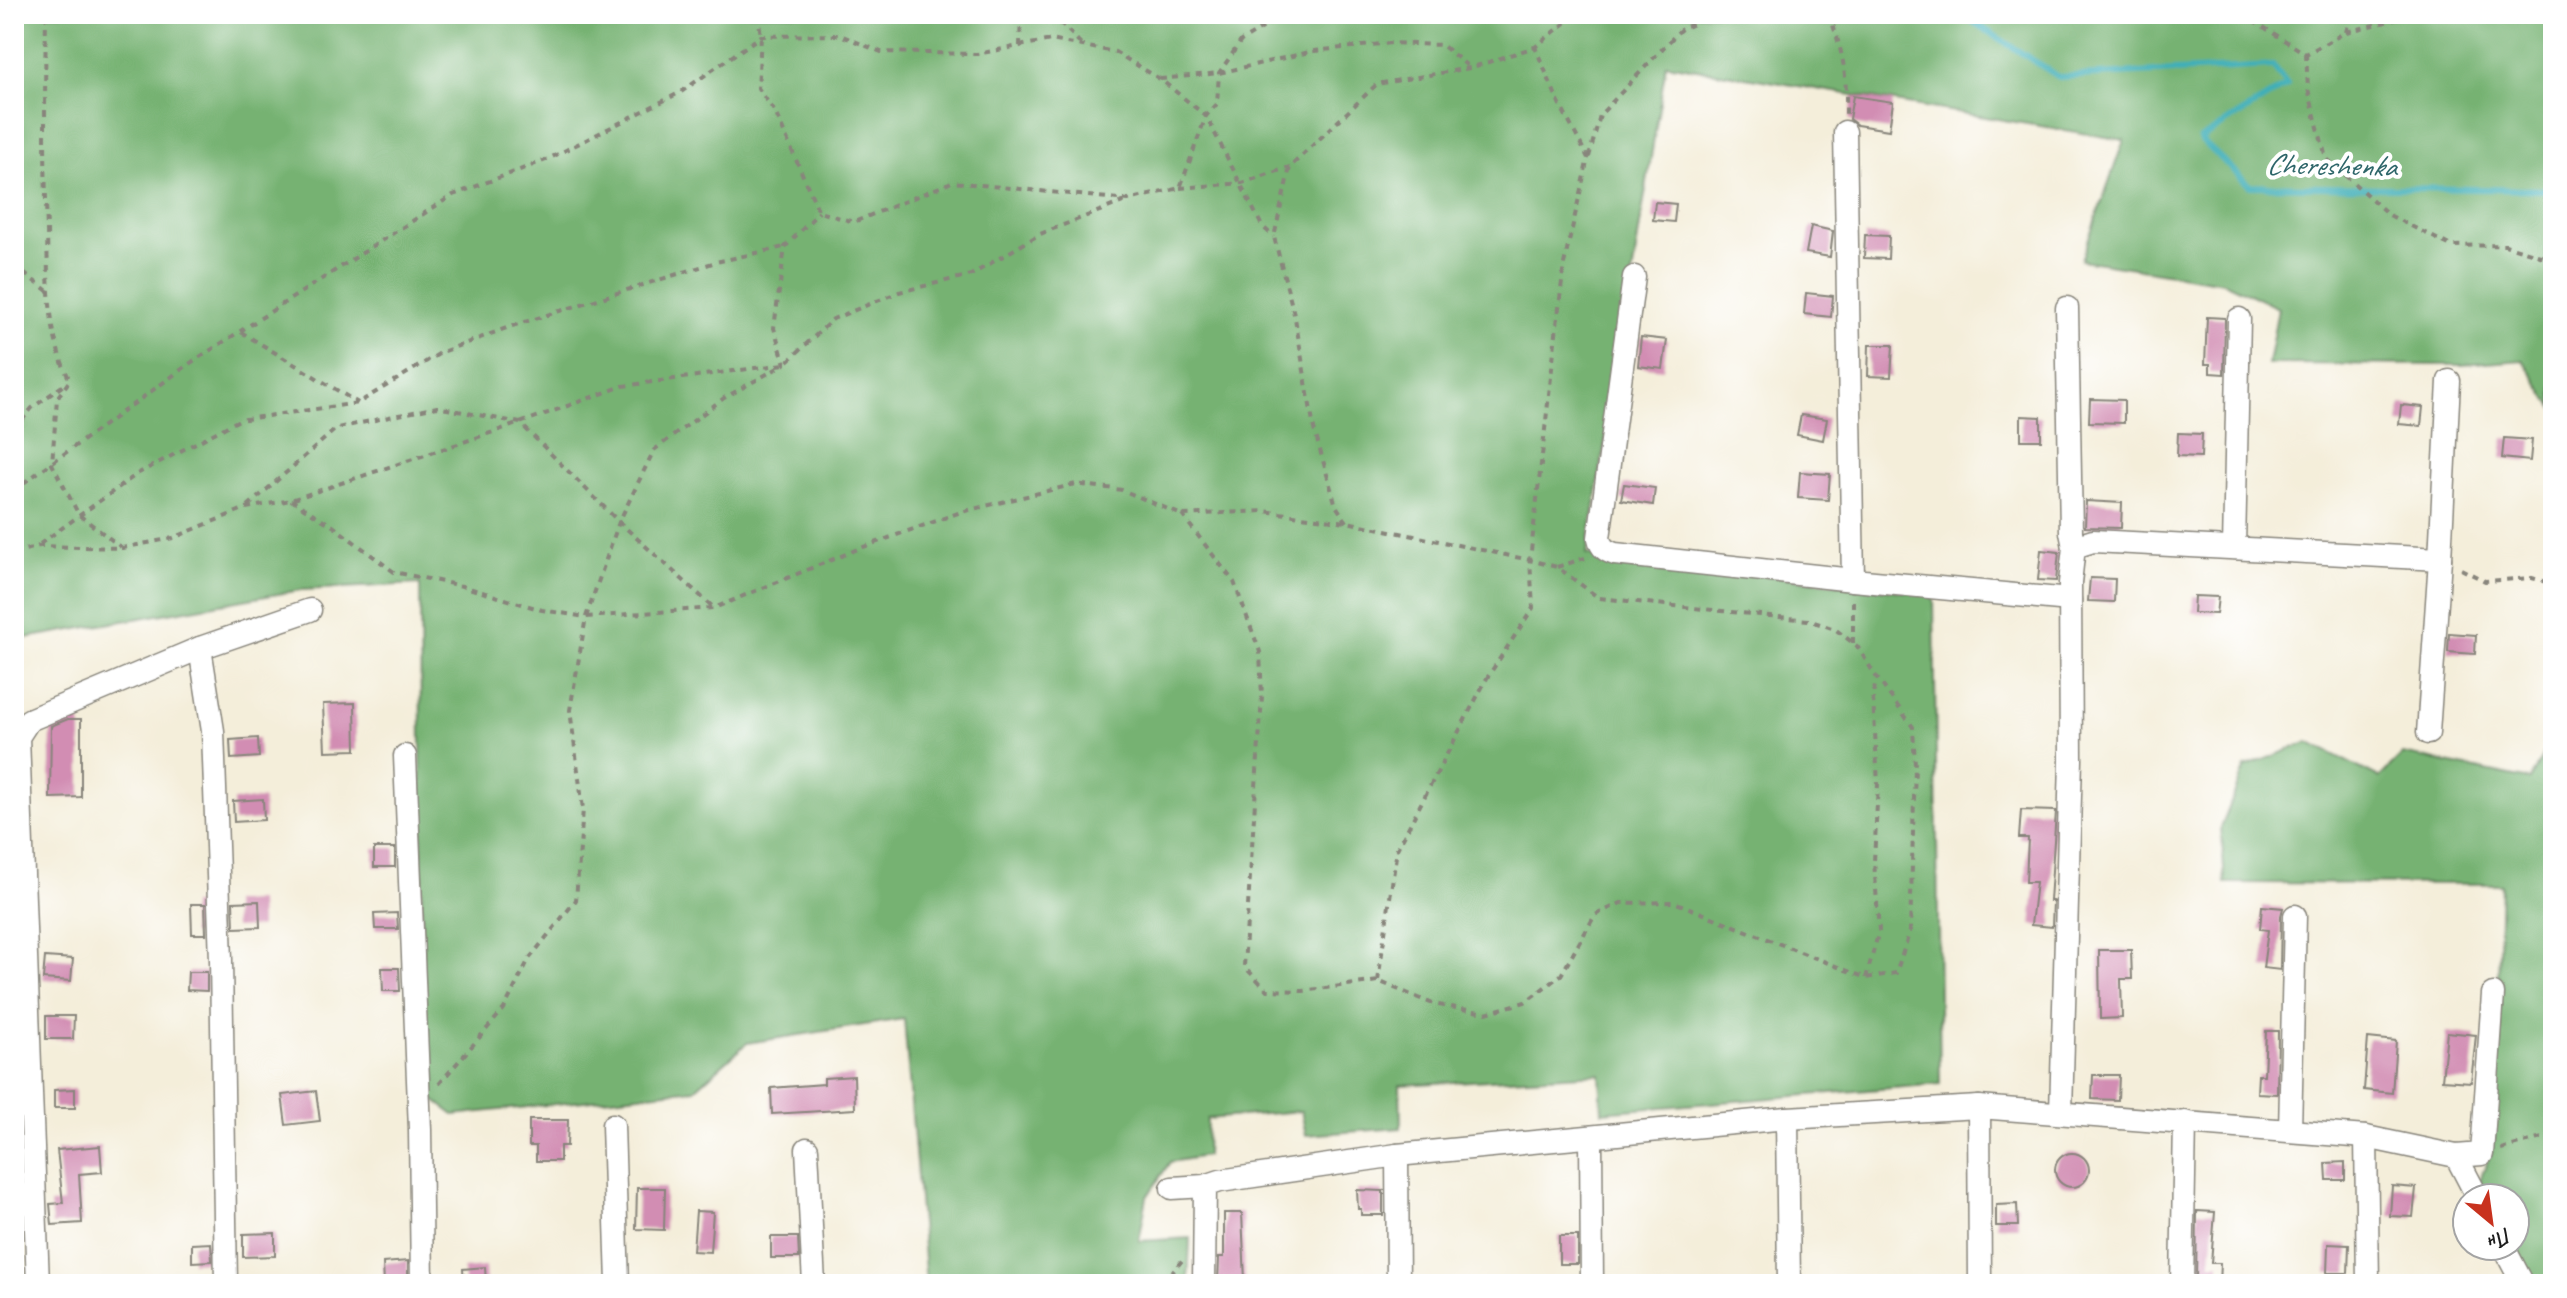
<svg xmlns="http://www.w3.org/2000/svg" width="2567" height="1298" font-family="Caveat,sans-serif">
<rect width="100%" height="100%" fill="#fff"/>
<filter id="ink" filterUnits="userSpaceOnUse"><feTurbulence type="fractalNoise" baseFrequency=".0125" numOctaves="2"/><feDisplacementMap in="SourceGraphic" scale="16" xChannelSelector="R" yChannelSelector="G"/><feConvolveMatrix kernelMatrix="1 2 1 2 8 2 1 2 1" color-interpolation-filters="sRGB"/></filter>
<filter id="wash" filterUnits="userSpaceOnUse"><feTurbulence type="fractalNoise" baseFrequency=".006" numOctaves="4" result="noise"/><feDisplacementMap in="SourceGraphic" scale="32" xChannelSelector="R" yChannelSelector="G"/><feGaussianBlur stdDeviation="1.8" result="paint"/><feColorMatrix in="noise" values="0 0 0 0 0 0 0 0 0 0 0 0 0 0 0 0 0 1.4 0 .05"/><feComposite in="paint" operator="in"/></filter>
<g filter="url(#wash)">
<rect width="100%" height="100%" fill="#f4eeda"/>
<g fill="#76b272" stroke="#496747" stroke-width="2">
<polygon points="14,14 2553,14 2553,407 2523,360 2462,365 2268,364 2278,308 2224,282 2081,260 2124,140 1666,64 1587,555 1934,595 1940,1084 1602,1112 1600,1074 1400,1085 1401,1128 1306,1135 1301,1111 1207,1119 1206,1156 1170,1162 1147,1197 1139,1241 1190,1238 1188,1284 926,1284 904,1019 747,1043 695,1089 454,1115 423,1092 420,584 301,590 14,640"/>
<polygon points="2553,735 2553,1284 2534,1284 2513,1246 2515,1246 2515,1198 2485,1198 2478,1185 2493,1147 2501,884 2225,883 2221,828 2245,767 2309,742 2379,778 2403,754 2530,780"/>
</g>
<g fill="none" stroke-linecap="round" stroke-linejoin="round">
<polyline stroke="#3fafb8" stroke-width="6" points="1961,14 2059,77 2273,66 2287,85 2200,139 2250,186 2553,190"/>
</g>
<g id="blocks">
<g fill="#d28db3">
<polygon points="1853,96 1893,102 1889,130 1857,125 1849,119"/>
<polygon points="1655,202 1676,204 1674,222 1653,220"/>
<polygon points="1811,226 1833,231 1830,257 1806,253"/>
<polygon points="1865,235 1889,236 1888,259 1864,258"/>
<polygon points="1806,293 1833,296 1831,317 1804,314"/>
<polygon points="2207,317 2225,318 2224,374 2210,373 2210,364 2205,364"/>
<polygon points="1641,337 1667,340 1663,369 1638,366"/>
<polygon points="1869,345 1893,345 1891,377 1868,376"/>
<polygon points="2090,399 2124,400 2124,423 2089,422"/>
<polygon points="2401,405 2423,407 2421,426 2399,424"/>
<polygon points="1801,415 1827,419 1823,440 1797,435"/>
<polygon points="2021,416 2041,417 2041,440 2021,440"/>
<polygon points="2178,433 2202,434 2201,457 2177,456"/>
<polygon points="2504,438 2532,440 2530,461 2502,458"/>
<polygon points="1800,472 1830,474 1828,500 1798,498"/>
<polygon points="1624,484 1655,488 1653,505 1621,500"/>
<polygon points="2086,501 2122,503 2121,528 2085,527"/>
<polygon points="2041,550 2059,552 2056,581 2038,580"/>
<polygon points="2090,578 2115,579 2114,602 2088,601"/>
<polygon points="2194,596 2218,597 2216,614 2193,613"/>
<polygon points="2449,633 2476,635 2475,654 2448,652"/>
<polygon points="355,703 356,750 325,751 323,704"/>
<polygon points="68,719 81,719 81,797 50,798 51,726"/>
<polygon points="258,738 259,757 231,759 230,740"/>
<polygon points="263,799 264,820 234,822 233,801"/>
<polygon points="2021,810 2056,811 2050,901 2053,901 2052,927 2031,925 2036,882 2026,882 2028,838 2019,838"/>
<rect x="374" y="848" width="21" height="19"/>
<polygon points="259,901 260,927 234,928 233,902"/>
<polygon points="191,904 205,904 206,934 192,934"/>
<polygon points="2262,906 2283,908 2281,916 2280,970 2263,968 2268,930 2260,929"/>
<polygon points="397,913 398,929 375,929 374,914"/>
<polygon points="2099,950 2131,950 2132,979 2121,979 2122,1018 2100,1019"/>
<polygon points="45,957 73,959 71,981 43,979"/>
<polygon points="382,968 399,968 400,991 383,991"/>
<polygon points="188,972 207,972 207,991 187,990"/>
<polygon points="46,1016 74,1016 73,1039 46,1039"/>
<polygon points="2266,1031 2278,1031 2277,1094 2257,1093 2258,1075 2264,1075"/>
<polygon points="2447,1032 2476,1035 2471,1082 2442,1080"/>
<polygon points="2368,1038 2396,1041 2392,1093 2364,1090"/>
<polygon points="2093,1075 2119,1075 2118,1100 2092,1099"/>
<polygon points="854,1076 855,1109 772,1114 771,1088 824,1084 824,1078"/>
<polygon points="75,1089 75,1108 54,1108 54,1090"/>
<polygon points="316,1091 320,1121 286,1125 282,1095"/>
<polygon points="529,1120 568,1120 567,1146 560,1146 560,1161 536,1161 536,1146 529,1146"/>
<polygon points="100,1146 102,1172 79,1174 82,1223 52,1225 50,1204 63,1203 57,1150"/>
<circle cx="2072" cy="1170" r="17"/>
<polygon points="2345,1162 2345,1180 2327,1180 2326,1163"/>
<polygon points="2392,1186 2416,1188 2413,1217 2390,1216"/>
<polygon points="637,1188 665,1188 664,1230 636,1229"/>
<polygon points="1357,1190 1383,1191 1383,1215 1361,1215 1361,1209 1358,1209"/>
<polygon points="2017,1204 2018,1226 1996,1226 1996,1205"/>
<polygon points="696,1211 713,1212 710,1252 693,1251"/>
<polygon points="2197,1211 2215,1212 2211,1263 2220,1263 2219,1284 2196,1284"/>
<polygon points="1224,1213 1242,1213 1245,1281 1218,1281 1219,1257 1224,1257"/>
<polygon points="275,1233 275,1256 243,1257 243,1234"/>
<rect x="1559" y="1236" width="19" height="28"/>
<polygon points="771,1237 798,1237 799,1258 771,1258"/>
<polygon points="211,1243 212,1261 192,1262 192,1244"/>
<polygon points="2328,1244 2349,1245 2348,1273 2327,1273"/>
<polygon points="408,1261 408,1284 384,1284 383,1263"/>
<polygon points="485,1267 486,1284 464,1284 463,1269"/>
</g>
</g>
</g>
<g filter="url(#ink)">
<use href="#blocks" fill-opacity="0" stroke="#88857b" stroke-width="2"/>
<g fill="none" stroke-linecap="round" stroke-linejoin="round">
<defs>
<g id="minor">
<polyline points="1845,132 1853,580"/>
<path d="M1634 277 1599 538C1601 548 1606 551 1615 554L1853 580 2070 600"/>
<polyline points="2067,308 2071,532 2074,547"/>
<polyline points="2234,547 2239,319"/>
<polyline points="200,648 213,731 221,960 226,1284"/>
<polyline points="2428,733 2440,559 2449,381"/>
<polyline points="405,756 420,1130 422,1284"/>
<polyline points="1979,1107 1980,1284"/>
<polyline points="2061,1112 2071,760 2070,583 2074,547 2093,541 2440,559"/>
<polyline points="1787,1118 1789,1284"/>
<polyline points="613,1125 618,1284"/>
<polyline points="2290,1131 2295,916"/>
<polyline points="1591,1137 1592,1284"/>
<polyline points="2366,1137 2368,1284"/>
<polyline points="807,1149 814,1284"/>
<polyline points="1397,1155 1398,1284"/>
<polyline points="2456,1156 2482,1154 2493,994"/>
<polyline points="1172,1188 1205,1186 1220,1181 1397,1155 1787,1118 1979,1107 2366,1137 2456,1156 2478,1198"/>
<polyline points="2503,1246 2523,1284"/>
<polyline points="38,1284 18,737 29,720 200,648 310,610"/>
<polyline points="1204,1284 1205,1186"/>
<polyline points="2182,1284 2185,1122"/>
</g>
</defs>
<use href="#minor" stroke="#88857b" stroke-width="25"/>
<g stroke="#88857b" stroke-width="4" stroke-dasharray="6 6" stroke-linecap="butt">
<path d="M46 14C45 86 44 157 47 229 48 277 47 338 70 380L57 398 52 464 79 515 121 547"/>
<polyline points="758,14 761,36 758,88 775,112 819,212 854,222 952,182 1128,200 1180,188 1206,116 1217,104 1219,73 1241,41 1286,14"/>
<polyline points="1037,14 1063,25 1081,44"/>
<path d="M1829 14C1843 52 1847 73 1846 114"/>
<polyline points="2243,14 2306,54 2346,32 2351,14"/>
<polyline points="2346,32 2418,14"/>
<polyline points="1020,46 1021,14"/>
<polyline points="2306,54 2308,89 2326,158 2389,215 2451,246 2505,245 2553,260"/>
<polyline points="1160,79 1219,73 1314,51 1391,43 1442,45 1470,68"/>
<polyline points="1589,157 1600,115 1680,30 1714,14"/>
<polyline points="1180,188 1242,183 1290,167"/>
<polyline points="14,266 49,292"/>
<polyline points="241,332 358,403"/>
<polyline points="14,430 32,408 65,384"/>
<polyline points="14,490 192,362 453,195 546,160 681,92 761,36 840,35 881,52 977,54 1051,40 1115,52 1160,79 1206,116 1262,226 1274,237"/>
<polyline points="291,500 333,526 394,572 462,586 542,610 586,617 714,608 858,549 961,512 1076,484 1122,490 1182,515 1264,511 1347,522 1530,560 1557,567 1599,598 1808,620 1835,629 1857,646 1877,678 1913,727 1915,766 1910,931 1896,973 1866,978 1674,902 1621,903 1595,915 1561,975 1525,1002 1486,1013 1433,1004 1378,981 1303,991 1267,990 1244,966 1262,697 1260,652 1234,582 1182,515"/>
<polyline points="248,506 337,428 437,407 520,423 619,522 714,608"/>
<polyline points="1347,522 1336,506 1314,429 1295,318 1274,237 1290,167 1377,84 1470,68 1535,47 1577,14"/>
<polyline points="40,544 137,474 239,420 358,403 442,352 512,326 716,262 784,247"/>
<polyline points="14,553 39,546 122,548 173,538 246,508 291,500 520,423 623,386 785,364 833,319 899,292 971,275 1040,234 1128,200"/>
<polyline points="1557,567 1585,558"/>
<polyline points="2461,569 2485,581 2532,578 2553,584"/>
<polyline points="1853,643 1853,601"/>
<polyline points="1866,978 1879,931 1874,861 1878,784 1873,698 1876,679"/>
<polyline points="1378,981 1397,849 1487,678 1533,608 1530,560 1564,264 1588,158 1559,103 1535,47"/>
<polyline points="439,1084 504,1009 529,959 576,900 583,809 570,710 586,617 619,522 654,450 724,398 785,364 774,328 785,247 819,212"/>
<polyline points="2501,1149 2553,1135"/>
<polyline points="1163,1284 1184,1258"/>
</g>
<use href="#minor" stroke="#fff" stroke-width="22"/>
</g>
</g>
<g text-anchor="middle" stroke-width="8" stroke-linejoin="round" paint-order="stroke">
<g font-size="30" font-style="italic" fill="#2e666a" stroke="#fff">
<text transform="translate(2331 165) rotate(1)" y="10">Chereshenka</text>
</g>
</g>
<rect width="2567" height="1298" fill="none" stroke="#fff" stroke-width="48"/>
<g transform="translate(2491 1222) rotate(151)"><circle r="38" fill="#ffffff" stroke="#a4a4a4" stroke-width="2"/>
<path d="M0-6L14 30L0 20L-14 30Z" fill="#c8321e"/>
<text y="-12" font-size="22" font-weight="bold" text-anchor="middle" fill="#1c1c1c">Пн</text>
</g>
</svg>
